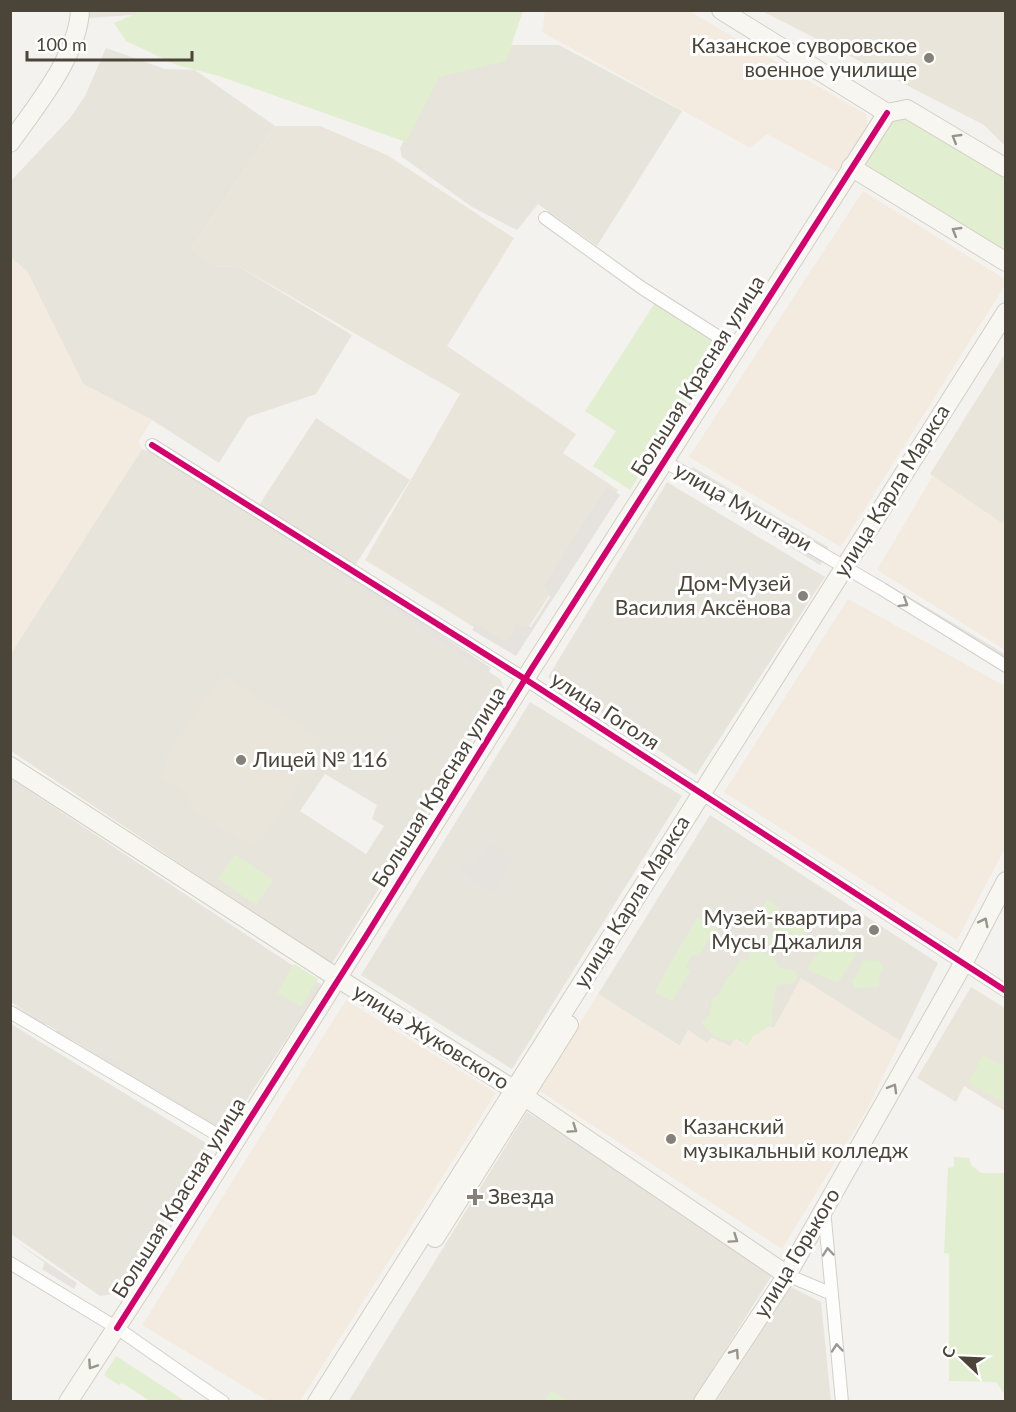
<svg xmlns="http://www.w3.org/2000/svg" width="1016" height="1412" font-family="Lato,sans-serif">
<rect width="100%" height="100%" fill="#f4f2ee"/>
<g fill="#e7e4dc" fill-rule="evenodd">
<polygon points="88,10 192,11 89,18"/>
<polygon points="512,45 559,45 682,111 597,246 538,204 517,230 472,207 402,157 400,148 444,66"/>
<polygon points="106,48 165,69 195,70 275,126 191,249 218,267 238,266 352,335 316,394 248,417 219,463 152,420 83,384 28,273 11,257 10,182 70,118 85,96"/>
<path d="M316 418 410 480 347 578 500 679 504 688 333 962 326 961 11 751 10 654 142 449 160 456 252 516ZM325 774 377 805 372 819 384 826 366 854 300 811Z"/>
<polygon points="667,482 825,577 696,775 548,677"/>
<polygon points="530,702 682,796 512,1069 361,975"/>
<polygon points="10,778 322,985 224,1134 11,1002"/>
<polygon points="710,815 938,963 900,1041 801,979 774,1028 751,1033 745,1044 730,1046 712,1038 707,1043 680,1046 598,994"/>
<polygon points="11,1024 211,1146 120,1293 100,1296 11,1234"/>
<polygon points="527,1112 776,1269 693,1401 348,1402"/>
<polygon points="791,1287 821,1302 831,1401 716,1401"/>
</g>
<g fill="#f3ebdf">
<polygon points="545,11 689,11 866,114 867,126 837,172 767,134 750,148 542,32"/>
<polygon points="863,191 1005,279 1005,285 841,547 689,457"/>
<polygon points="11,257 28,273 83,384 152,420 138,442 142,449 11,654"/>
<polygon points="1005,354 1005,650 877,570"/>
<polygon points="848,599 1005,686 1005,848 957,940 724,792"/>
<polygon points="801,978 900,1041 867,1110 782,1249 538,1090 598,994 679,1046 688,1030 707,1043 712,1038 730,1046 735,1038 745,1044 759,1021 774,1028"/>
<polygon points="346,1000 496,1093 300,1401 268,1401 142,1325"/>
</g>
<g fill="#eae5da">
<polygon points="762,11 1005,11 1005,146 984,125"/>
<polygon points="275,126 320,126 387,155 514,238 447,346 576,434 563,453 618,490 513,651 365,560 460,394 238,266 218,267 191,249"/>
<polygon points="1005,354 1006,517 1002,523 930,474"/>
<polygon points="223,675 322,739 315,750 319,755 267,833 252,846 195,812 184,792 159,776 167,764 165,756"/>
<polygon points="971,987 1005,1008 1005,1111 964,1086 956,1102 917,1078"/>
</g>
<g fill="#e1eecf">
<polygon points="142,11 142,10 523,11 506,61 439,77 406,142 219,76 177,65 126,41 114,23"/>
<polygon points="902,114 1005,174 1005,258 863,165 893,120"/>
<polygon points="655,303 722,347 630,490 593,466 616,431 585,411"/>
<polygon points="235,854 273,880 256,905 218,879"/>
<polygon points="767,899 779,908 769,927 755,919 755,913 763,908"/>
<polygon points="697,917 716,928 699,956 693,954 686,967 691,970 672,1002 654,992"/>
<polygon points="801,917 814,925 802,936 797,950 779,952 767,942 781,920"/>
<path d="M837 940 857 954 838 983 808 970C810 957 825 945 837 940Z"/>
<path d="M759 949 774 958 779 967 795 970 798 979 793 983 777 985C775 999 770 1010 773 1024L753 1036 747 1046 739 1038C723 1046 711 1034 701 1023L709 1015 711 1002 722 990 726 979 734 972 739 961 749 960V951Z"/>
<polygon points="863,960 879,961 884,969 880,972 879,987 855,988 851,981 858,973"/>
<polygon points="294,964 318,979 301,1007 277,993"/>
<polygon points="983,1055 1005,1067 1005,1103 968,1083"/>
<polygon points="954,1157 969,1158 971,1165 981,1173 1005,1173 1005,1395 996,1382 949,1381 949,1254 944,1253 948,1168 954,1167"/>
<polygon points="116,1356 185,1401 150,1401 122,1383 119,1385 104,1375"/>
<polygon points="551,1390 569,1401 544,1401"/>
</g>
<g fill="#e6e3df">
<polygon points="693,467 828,547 827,554 689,472"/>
<polygon points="183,470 375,591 491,668 488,673"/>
<polygon points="687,476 825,558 820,565 684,483"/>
<polygon points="607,486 620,495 516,656 472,630 476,624 505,642 514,630 516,623 531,627 550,597 544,585"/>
<polygon points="876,577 1005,654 1005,660 874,581"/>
<polygon points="489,842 515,859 493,893 456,870 463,860 473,866"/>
<polygon points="11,1003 46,1023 97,1054 99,1052 129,1069 129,1072 149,1084 218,1125 216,1129 197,1117 199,1114 188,1108 186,1111 166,1099 168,1096 159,1090 156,1093 147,1087 149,1084 97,1055 73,1040 71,1043 55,1033 57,1030 46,1024 44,1027 14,1009 16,1006"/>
<polygon points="11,1238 77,1283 74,1289 42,1269 45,1263"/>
</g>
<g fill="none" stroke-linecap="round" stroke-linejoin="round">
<defs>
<g id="street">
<polyline points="545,218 642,288 736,348"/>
<polyline points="152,445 525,679 1006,991"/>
<polyline points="664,461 882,589 1006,666"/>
<polyline points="10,1012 233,1144"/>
<polyline points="824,1209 842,1402"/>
<polyline points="10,1263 117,1328 223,1402"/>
<polyline points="787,1275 832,1294"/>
</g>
<g id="secondary">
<polyline points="721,10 887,113 907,109 1006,168"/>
<path d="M10 143C36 106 78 56 80 10"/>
<polyline points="851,167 1006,262"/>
<polyline points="10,766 339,979 513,1089 787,1275"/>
<polyline points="435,1238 569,1025"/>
<polyline points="68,1402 170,1245 532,668 887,113"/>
<polyline points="317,1402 1006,312"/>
<polyline points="703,1402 787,1275 958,973 1006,881"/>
</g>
</defs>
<use href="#street" stroke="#d2d0cb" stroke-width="14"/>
<use href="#secondary" stroke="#d3cfc5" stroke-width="20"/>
<use href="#street" stroke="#fdfdfc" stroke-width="12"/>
<use href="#secondary" stroke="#f7f6f1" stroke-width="18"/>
<defs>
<g id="cycleway">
<polyline points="152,445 525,679 1006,991"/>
<polyline points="117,1328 366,936 532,668 887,113"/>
</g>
</defs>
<use href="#cycleway" stroke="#fff" stroke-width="10"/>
<use href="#cycleway" stroke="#d6006c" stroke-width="6"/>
</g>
<defs><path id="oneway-chevron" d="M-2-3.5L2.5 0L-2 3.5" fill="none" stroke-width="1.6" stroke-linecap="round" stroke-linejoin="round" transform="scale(1.5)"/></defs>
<g stroke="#98948c">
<use href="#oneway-chevron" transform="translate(956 138) rotate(-149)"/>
<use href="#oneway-chevron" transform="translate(956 231) rotate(-149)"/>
<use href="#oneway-chevron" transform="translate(984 922) rotate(-63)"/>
<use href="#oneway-chevron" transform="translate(893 1088) rotate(-60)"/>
<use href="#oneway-chevron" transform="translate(573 1129) rotate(34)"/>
<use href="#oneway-chevron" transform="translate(734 1239) rotate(34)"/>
<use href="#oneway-chevron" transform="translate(735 1353) rotate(-56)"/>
<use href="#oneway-chevron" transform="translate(92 1365) rotate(124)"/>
</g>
<g stroke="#9b9791">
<use href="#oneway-chevron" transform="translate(904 603) rotate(32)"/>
<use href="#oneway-chevron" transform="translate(828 1252) rotate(-95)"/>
<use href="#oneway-chevron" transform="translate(837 1348) rotate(-95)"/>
</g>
<g fill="#868178" stroke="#fff" stroke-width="2">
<circle cx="929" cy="58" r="6"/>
<circle cx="803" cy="596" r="6"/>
<circle cx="241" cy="760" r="6"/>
<circle cx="874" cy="930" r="6"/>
<circle cx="671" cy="1139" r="6"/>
<path d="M472 1188h6v6h6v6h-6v6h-6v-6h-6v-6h6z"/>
</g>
<g text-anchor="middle" stroke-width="6" stroke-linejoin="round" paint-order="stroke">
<g font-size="21" fill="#4b4439" stroke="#fff" text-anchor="end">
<text x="917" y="53">Казанское суворовское<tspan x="917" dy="24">военное училище</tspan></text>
<text x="791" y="591">Дом-Музей<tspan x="791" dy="24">Василия Аксёнова</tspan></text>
<text x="253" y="767" text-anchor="start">Лицей № 116</text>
<text x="862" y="925">Музей-квартира<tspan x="862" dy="24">Мусы Джалиля</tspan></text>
<text x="683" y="1134" text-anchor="start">Казанский<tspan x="683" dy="24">музыкальный колледж</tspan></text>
<text x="488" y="1204" text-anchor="start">Звезда</text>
</g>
<g font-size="21" fill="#4b4439" stroke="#fff">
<text transform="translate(698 376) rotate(-58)" y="7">Большая Красная улица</text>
<text transform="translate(892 491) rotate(-58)" y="7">улица Карла Маркса</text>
<text transform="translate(743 507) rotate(30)" y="7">улица Муштари</text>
<text transform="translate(605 711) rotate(33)" y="7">улица Гоголя</text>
<text transform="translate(439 787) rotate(-58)" y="7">Большая Красная улица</text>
<text transform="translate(632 902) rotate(-58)" y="7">улица Карла Маркса</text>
<text transform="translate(431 1037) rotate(32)" y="7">улица Жуковского</text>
<text transform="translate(179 1198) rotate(-58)" y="7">Большая Красная улица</text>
<text transform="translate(797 1253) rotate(-59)" y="7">улица Горького</text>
</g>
</g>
<rect width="1016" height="1412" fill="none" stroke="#4b4439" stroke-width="24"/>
<g transform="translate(962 1358) rotate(293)" stroke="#ffffff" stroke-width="4.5" paint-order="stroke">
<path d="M0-4.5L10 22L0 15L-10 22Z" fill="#4b4439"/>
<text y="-9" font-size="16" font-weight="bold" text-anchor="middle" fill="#4b4439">С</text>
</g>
<path d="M27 51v9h165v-9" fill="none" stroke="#4b4439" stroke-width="3"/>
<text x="36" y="51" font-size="18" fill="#4b4439" stroke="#ffffff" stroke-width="4.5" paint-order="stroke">100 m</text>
</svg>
